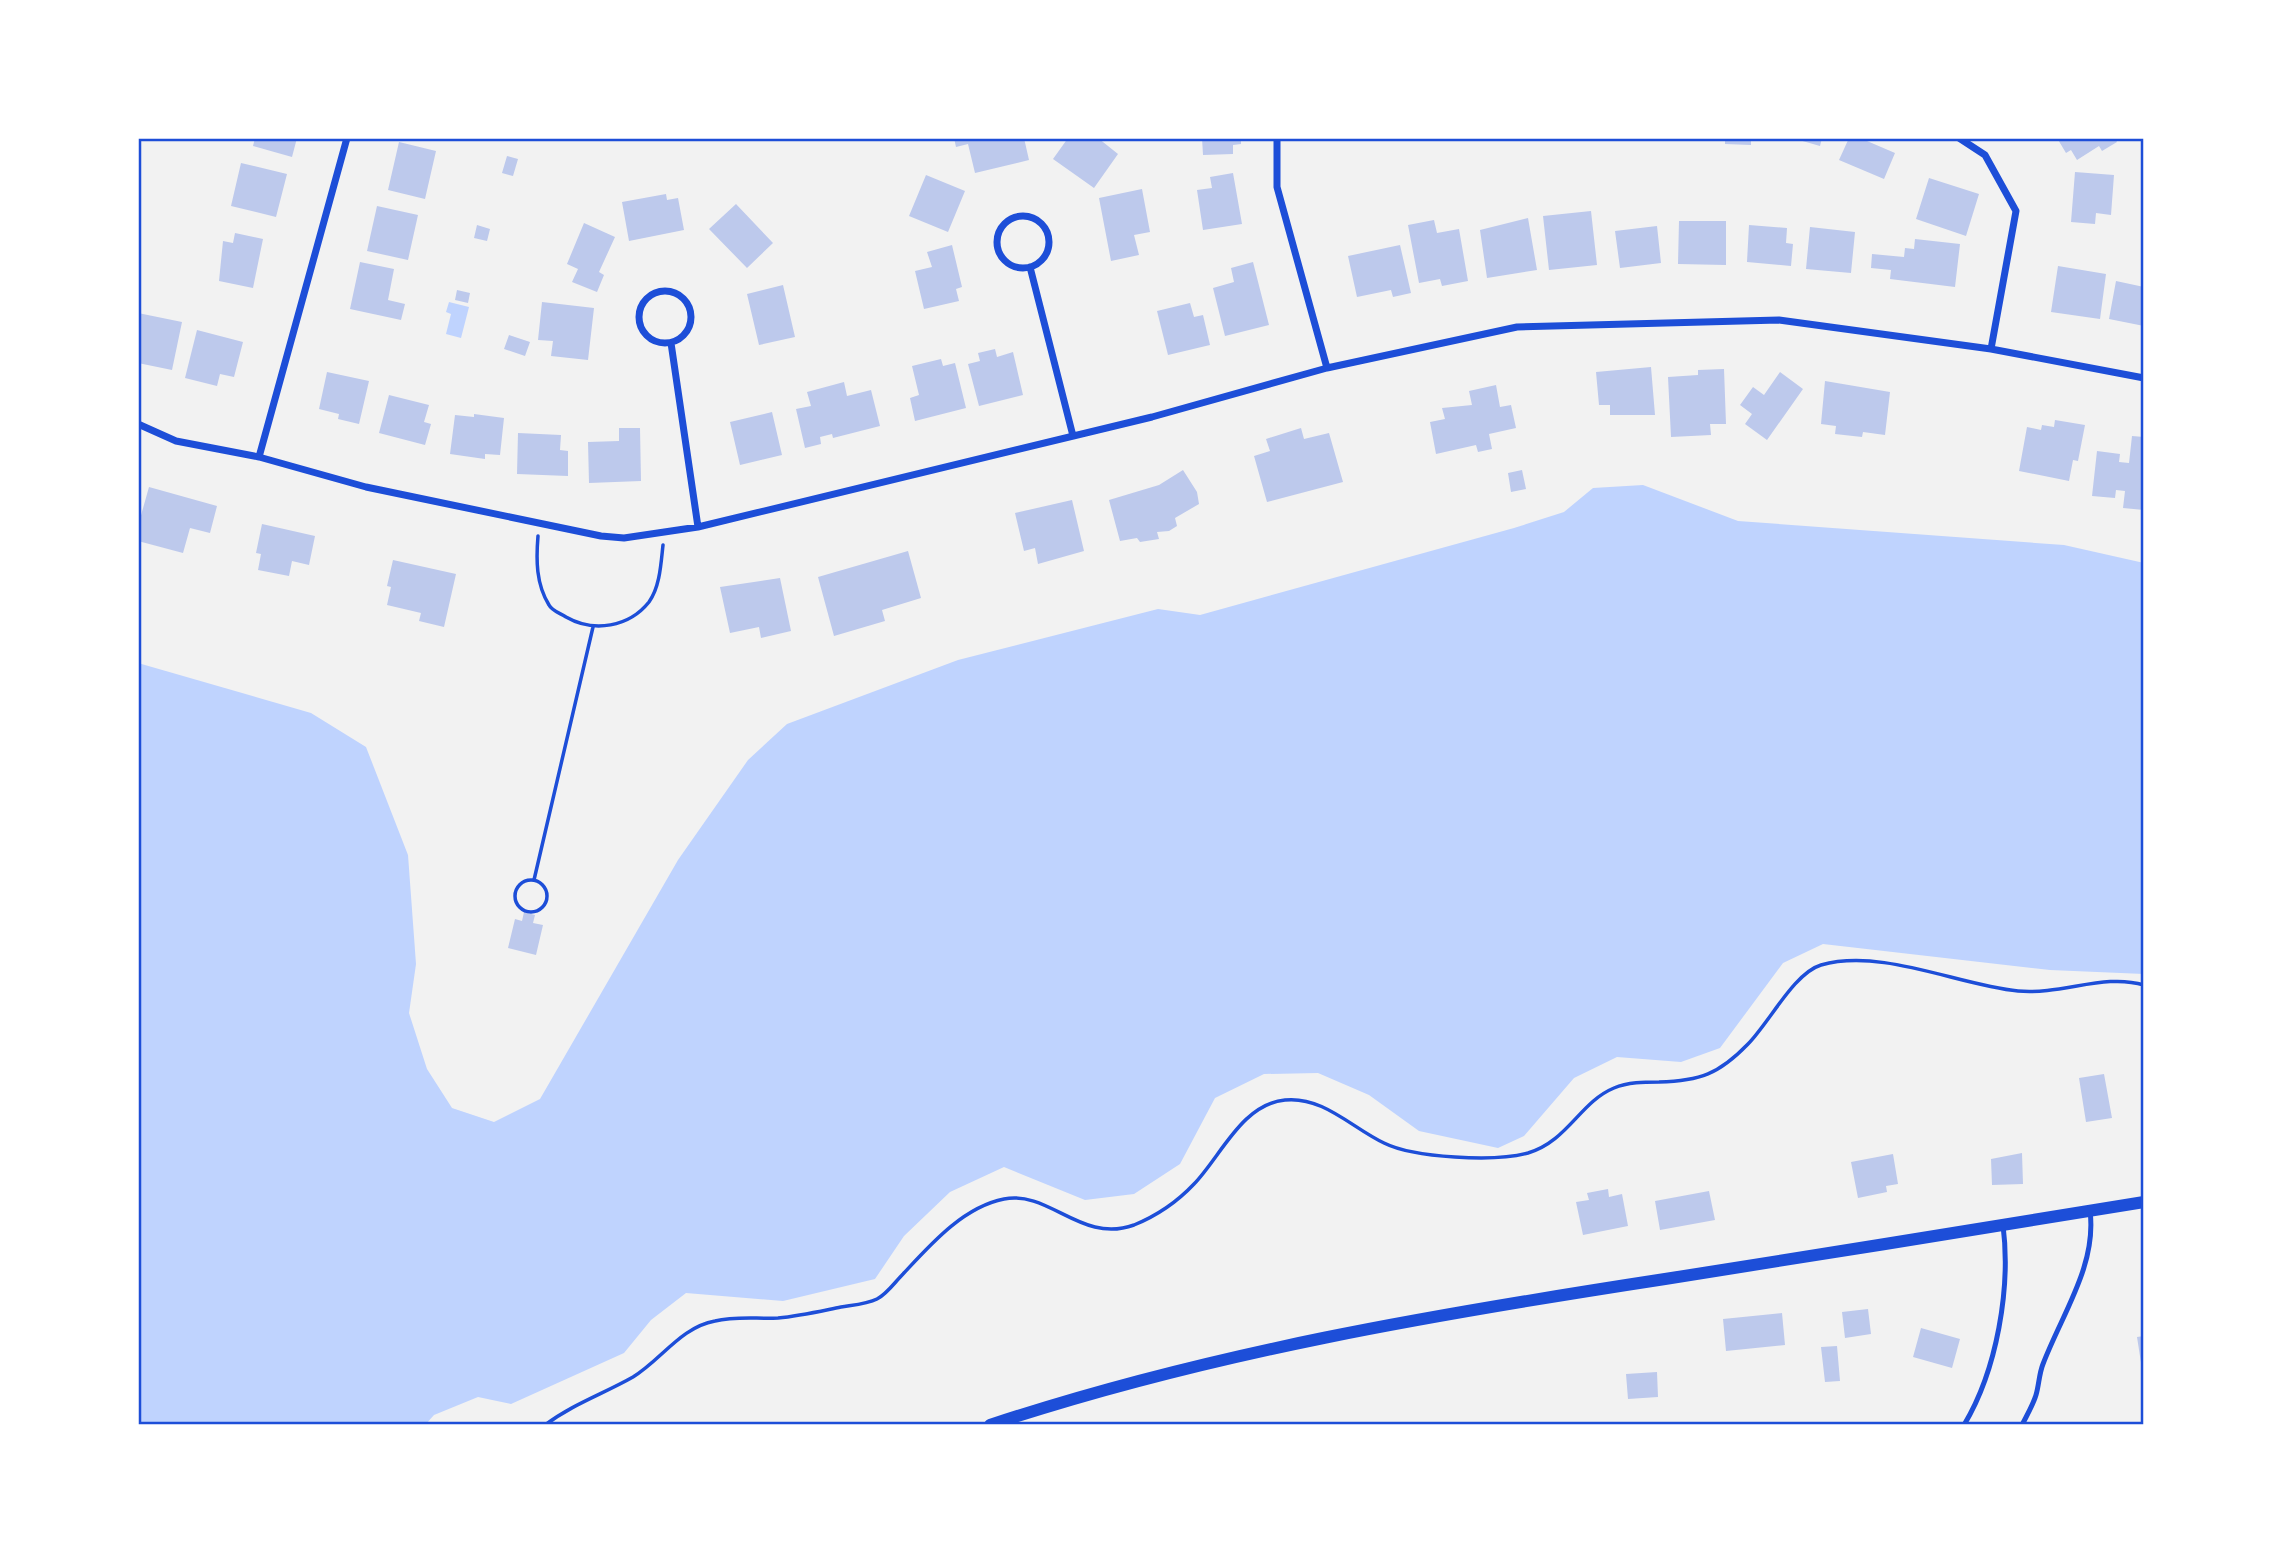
<svg xmlns="http://www.w3.org/2000/svg" width="2282" height="1563" viewBox="0 0 2282 1563" font-family="'Times New Roman',serif">
  <style>
    .water { fill: #bfd3fe }
    .building { fill: #bdc9ec }
    .lines { fill: none; stroke-linecap: round; stroke-linejoin: round }
    .path { stroke: #1d4ed8; stroke-width: 3.5 }
    .service { stroke: #1d4ed8; stroke-width: 5 }
    .minor { stroke: #1d4ed8; stroke-width: 7 }
    .tertiary { stroke: #1d4ed8; stroke-width: 12 }
    .neatline { fill: none; stroke: #1d4ed8; stroke-width: 2.5 }
  </style>
  <rect width="100%" height="100%" fill="#f2f2f2"/>
  <path class="water" d="M 449,302 L 469,307 L 461,338 L 446,334 L 451,314 L 446,312 Z
    M 1643,485 L 1738,521 L 2064,545 L 2144,563 L 2144,974 L 2050,970 L 1823,944 L 1783,963 L 1720,1048 L 1681,1062 L 1617,1057 L 1574,1078 L 1524,1136 L 1498,1148 L 1419,1131 L 1369,1095 L 1318,1073 L 1264,1074 L 1215,1098 L 1180,1164 L 1134,1194 L 1085,1200 L 1004,1167 L 950,1192 L 904,1236 L 875,1279 L 783,1301 L 686,1293 L 651,1320 L 624,1353 L 511,1404 L 478,1397 L 434,1415 L 425,1425 L 138,1425 L 138,663 L 311,713 L 366,747 L 408,855 L 416,964 L 409,1013 L 427,1069 L 452,1108 L 494,1122 L 540,1099 L 678,860 L 748,760 L 787,724 L 958,660 L 1158,609 L 1200,615 L 1514,528 L 1564,512 L 1593,488 Z"/>
  <path class="building" d="M 255,138 L 297,138 L 292,157 L 253,146 Z
    M 954,138 L 1024,138 L 1029,160 L 975,173 L 968,144 L 956,147 Z
    M 1068,138 L 1098,138 L 1118,154 L 1094,188 L 1053,159 Z
    M 1202,138 L 1241,138 L 1241,144 L 1233,145 L 1233,154 L 1203,155 Z
    M 1725,138 L 1751,138 L 1751,145 L 1725,144 Z
    M 1792,138 L 1822,138 L 1820,146 Z
    M 1849,138 L 1868,138 L 1867,141 L 1895,153 L 1884,179 L 1839,160 Z
    M 2057,138 L 2115,138 L 2117,142 L 2102,151 L 2099,146 L 2077,160 L 2071,150 L 2066,153 Z
    M 399,142 L 436,151 L 425,199 L 388,190 Z
    M 507,156 L 518,159 L 513,176 L 502,173 Z
    M 241,163 L 287,174 L 276,217 L 231,206 Z
    M 2075,172 L 2114,175 L 2111,215 L 2096,213 L 2095,224 L 2071,222 Z
    M 1233,173 L 1242,224 L 1203,230 L 1197,190 L 1212,188 L 1210,177 Z
    M 926,175 L 965,191 L 948,232 L 909,216 Z
    M 1929,178 L 1979,194 L 1966,236 L 1916,219 Z
    M 1142,189 L 1150,232 L 1134,235 L 1139,255 L 1111,261 L 1099,198 Z
    M 666,194 L 667,200 L 678,198 L 684,230 L 629,241 L 622,202 Z
    M 736,204 L 773,243 L 747,268 L 709,229 Z
    M 377,206 L 418,215 L 408,260 L 367,251 Z
    M 1591,211 L 1597,265 L 1549,270 L 1543,216 Z
    M 1528,218 L 1537,270 L 1487,278 L 1480,230 Z
    M 1434,220 L 1437,233 L 1459,229 L 1468,281 L 1442,286 L 1440,279 L 1419,283 L 1408,225 Z
    M 1679,221 L 1726,221 L 1726,265 L 1678,264 Z
    M 584,223 L 615,237 L 599,272 L 604,275 L 597,292 L 572,282 L 578,269 L 567,264 Z
    M 477,225 L 490,229 L 487,241 L 474,238 Z
    M 1749,225 L 1787,228 L 1786,243 L 1793,244 L 1791,266 L 1747,262 Z
    M 1657,226 L 1661,263 L 1620,268 L 1615,231 Z
    M 1810,227 L 1855,232 L 1851,273 L 1806,269 Z
    M 235,233 L 263,239 L 253,288 L 219,281 L 223,241 L 233,243 Z
    M 1915,239 L 1960,244 L 1955,287 L 1890,279 L 1891,270 L 1871,268 L 1872,254 L 1904,257 L 1905,248 L 1914,249 Z
    M 952,245 L 962,287 L 956,289 L 959,301 L 924,309 L 915,271 L 932,267 L 927,252 Z
    M 1400,245 L 1411,293 L 1393,297 L 1391,290 L 1357,297 L 1348,256 Z
    M 360,262 L 394,269 L 388,300 L 405,304 L 401,320 L 350,309 Z
    M 1253,262 L 1269,325 L 1225,336 L 1213,288 L 1234,282 L 1231,268 Z
    M 2058,266 L 2106,274 L 2100,319 L 2051,312 Z
    M 2116,281 L 2144,287 L 2144,326 L 2109,319 Z
    M 783,285 L 795,337 L 759,345 L 747,294 Z
    M 457,290 L 470,293 L 468,303 L 455,300 Z
    M 542,302 L 594,308 L 588,360 L 551,356 L 553,341 L 538,340 Z
    M 1190,303 L 1194,317 L 1203,315 L 1210,345 L 1168,355 L 1157,311 Z
    M 138,313 L 182,322 L 172,370 L 138,363 Z
    M 197,330 L 243,342 L 234,377 L 220,374 L 217,386 L 185,378 Z
    M 509,335 L 530,342 L 525,356 L 504,349 Z
    M 995,349 L 997,357 L 1013,352 L 1023,395 L 979,406 L 968,364 L 980,361 L 978,353 Z
    M 941,359 L 943,366 L 955,363 L 966,408 L 915,421 L 910,398 L 919,395 L 912,366 Z
    M 1651,367 L 1655,415 L 1610,415 L 1610,405 L 1599,405 L 1596,372 Z
    M 1724,369 L 1726,424 L 1710,424 L 1711,435 L 1671,437 L 1668,377 L 1698,375 L 1698,370 Z
    M 327,372 L 369,381 L 359,424 L 338,419 L 339,414 L 319,409 Z
    M 1780,372 L 1803,389 L 1767,440 L 1745,424 L 1752,414 L 1740,405 L 1753,387 L 1764,395 Z
    M 1825,381 L 1890,392 L 1885,435 L 1863,432 L 1862,437 L 1835,434 L 1836,426 L 1821,424 Z
    M 844,382 L 847,396 L 871,390 L 880,426 L 833,438 L 832,434 L 820,437 L 821,444 L 805,448 L 796,409 L 811,406 L 807,392 Z
    M 1496,385 L 1500,407 L 1511,405 L 1516,428 L 1489,434 L 1492,449 L 1478,452 L 1476,445 L 1436,454 L 1430,422 L 1445,419 L 1442,408 L 1472,405 L 1469,391 Z
    M 389,395 L 429,405 L 424,422 L 431,424 L 425,445 L 379,433 Z
    M 772,412 L 782,455 L 740,465 L 730,422 Z
    M 474,414 L 504,418 L 500,455 L 485,454 L 485,459 L 450,454 L 455,415 L 474,417 Z
    M 2055,420 L 2085,425 L 2078,461 L 2073,460 L 2069,481 L 2019,471 L 2027,427 L 2041,430 L 2042,425 L 2054,427 Z
    M 619,428 L 640,428 L 641,481 L 589,483 L 588,442 L 619,441 Z
    M 1301,428 L 1304,439 L 1329,433 L 1343,482 L 1267,502 L 1254,456 L 1270,451 L 1266,439 Z
    M 518,433 L 561,435 L 560,450 L 568,451 L 568,476 L 517,474 Z
    M 2132,436 L 2144,437 L 2144,510 L 2123,508 L 2125,491 L 2116,490 L 2115,498 L 2092,496 L 2097,451 L 2120,454 L 2119,462 L 2129,463 Z
    M 1183,470 L 1197,492 L 1199,504 L 1175,518 L 1177,526 L 1169,531 L 1157,532 L 1159,539 L 1140,542 L 1137,538 L 1120,541 L 1109,500 L 1159,485 Z
    M 1522,470 L 1526,489 L 1511,492 L 1508,473 Z
    M 149,487 L 217,506 L 210,533 L 190,528 L 183,553 L 138,541 L 138,526 Z
    M 1072,500 L 1084,551 L 1038,564 L 1035,548 L 1024,551 L 1015,513 Z
    M 262,524 L 315,536 L 309,565 L 292,561 L 289,576 L 258,570 L 261,554 L 256,553 Z
    M 908,551 L 921,598 L 882,610 L 885,621 L 834,636 L 818,577 Z
    M 393,560 L 456,574 L 444,627 L 419,621 L 421,613 L 387,605 L 391,587 L 387,586 Z
    M 780,578 L 791,631 L 761,638 L 759,627 L 730,633 L 720,587 Z
    M 524,912 L 535,915 L 533,923 L 543,925 L 536,955 L 508,948 L 515,919 L 522,921 Z
    M 2104,1074 L 2112,1118 L 2086,1122 L 2079,1078 Z
    M 2022,1153 L 2023,1184 L 1992,1185 L 1991,1159 Z
    M 1893,1154 L 1898,1184 L 1886,1186 L 1887,1192 L 1858,1198 L 1851,1162 Z
    M 1608,1189 L 1609,1197 L 1622,1194 L 1628,1226 L 1583,1235 L 1576,1202 L 1589,1200 L 1587,1193 Z
    M 1709,1191 L 1715,1220 L 1660,1230 L 1655,1201 Z
    M 1868,1309 L 1871,1334 L 1845,1338 L 1842,1312 Z
    M 1782,1313 L 1785,1345 L 1726,1351 L 1723,1319 Z
    M 1921,1328 L 1960,1339 L 1952,1368 L 1913,1357 Z
    M 2144,1336 L 2144,1369 L 2142,1369 L 2137,1337 Z
    M 1837,1346 L 1840,1381 L 1825,1382 L 1821,1347 Z
    M 1657,1372 L 1658,1397 L 1628,1399 L 1626,1374 Z"/>
  <g class="lines">
    <path class="path" d="M 538,536 C 536,560 536,584 549,605 C 552,611 560,613 566,617 C 594,633 629,627 649,602 C 660,587 661,563 663,545
      M 534,880 L 593,627
      M515 896a16 16 0 1 1 32 0a16 16 0 1 1-32 0Z
      M 545,1425 C 573,1404 603,1394 633,1377 C 661,1360 681,1327 715,1321 C 735,1316 757,1319 778,1318 C 800,1316 821,1311 841,1307 C 853,1305 867,1304 877,1299 C 887,1294 895,1282 903,1274 C 930,1245 963,1207 1004,1199 C 1050,1190 1081,1244 1134,1225 C 1156,1216 1178,1201 1194,1184 C 1221,1156 1242,1104 1285,1100 C 1323,1096 1352,1128 1384,1143 C 1414,1158 1495,1162 1528,1153 C 1568,1141 1580,1102 1614,1088 C 1628,1082 1644,1082 1659,1082 C 1700,1081 1719,1074 1748,1044 C 1769,1023 1794,973 1821,965 C 1882,948 1958,985 2018,991 C 2063,995 2104,973 2144,985"/>
    <path class="service" d="M 1964,1425 C 1997,1370 2011,1288 2003,1225
      M 2022,1425 C 2027,1415 2033,1405 2036,1395 C 2039,1385 2039,1374 2043,1364 C 2062,1314 2097,1265 2090,1211"/>
    <path class="minor" d="M 1277,138 L 1277,187 L 1327,368
      M 1959,138 L 1985,155 L 2016,211 L 1991,349
      M997 242a26 26 0 1 1 52 0a26 26 0 1 1-52 0Z
      M 1030,267 L 1073,436
      M639 317a26 26 0 1 1 52 0a26 26 0 1 1-52 0Z
      M 671,343 L 698,527
      M 138,424 L 176,441 L 259,457 L 366,487 L 601,536 L 624,538 L 698,527 L 1152,417 L 1327,368 L 1517,327 L 1779,320 L 1991,349 L 2144,378
      M 259,457 L 347,138"/>
    <path class="tertiary" d="M 990,1425 C 1210,1352 1437,1314 1665,1279 C 1825,1254 1984,1228 2144,1202"/>
  </g>
  <rect width="2282" height="1563" fill="none" stroke="#ffffff" stroke-width="280"/>
  <rect x="140" y="140" width="2002" height="1283" class="neatline"/>
</svg>
